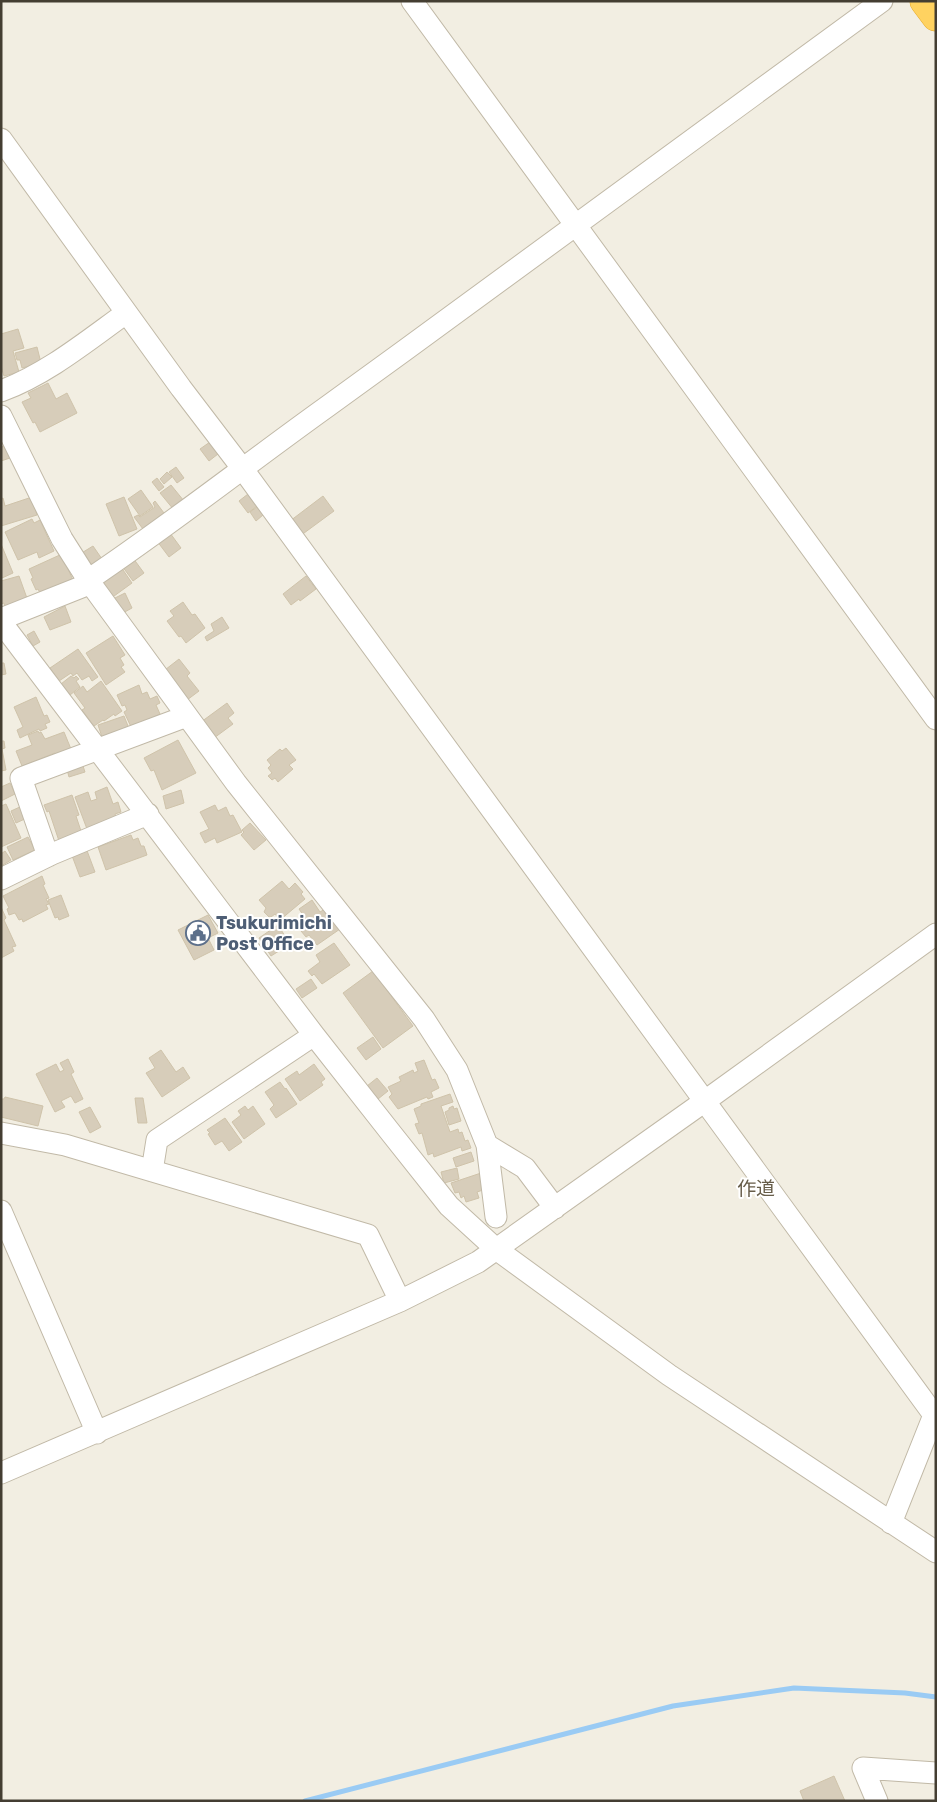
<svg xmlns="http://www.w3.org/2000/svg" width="937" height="1802" viewBox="0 0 937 1802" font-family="Rubik,'Noto Sans JP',sans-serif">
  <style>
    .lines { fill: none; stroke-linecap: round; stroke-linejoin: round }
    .stream { stroke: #9acbf4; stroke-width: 5 }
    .building { fill: #d7cdba; stroke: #cfc3aa }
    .minor-casing { stroke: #c1b9a7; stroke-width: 23 }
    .highway-casing { stroke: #e5a929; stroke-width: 29 }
    .minor { stroke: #fff; stroke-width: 21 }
    .highway { stroke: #ffd260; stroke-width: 28 }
    .labels { text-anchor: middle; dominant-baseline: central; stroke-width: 4; stroke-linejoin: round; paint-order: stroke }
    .service-label { font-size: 18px; font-weight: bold; fill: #4e5e75; stroke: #fff; text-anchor: start }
    .neighbourhood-label { font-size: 19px; fill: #675d49; stroke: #fff }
  </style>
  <rect width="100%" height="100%" fill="#f2eee2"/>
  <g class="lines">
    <path class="stream" d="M 305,1801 L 673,1706 L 794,1688 L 905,1693 L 936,1697"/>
  </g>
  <path class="building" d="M 18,329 L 24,348 L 13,351 L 19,372 L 4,376 L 1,366 L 1,334 Z
    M 37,347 L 41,363 L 22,368 L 20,360 L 17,360 L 15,353 Z
    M 48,383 L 56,399 L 67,393 L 77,413 L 40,432 L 35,422 L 33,423 L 22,402 L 31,398 L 28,393 Z
    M 210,442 L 218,454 L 209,461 L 200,449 Z
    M 6,446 L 10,458 L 1,461 L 1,447 Z
    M 176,467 L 184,478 L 177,483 L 169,472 Z
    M 167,472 L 172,477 L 164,484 L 160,479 Z
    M 157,478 L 164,487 L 159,491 L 152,482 Z
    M 171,485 L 184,501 L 174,510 L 160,493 Z
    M 141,490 L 153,507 L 140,516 L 128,499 Z
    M 248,494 L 257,506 L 248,513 L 239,501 Z
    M 323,496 L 334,511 L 300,536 L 290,521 Z
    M 32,497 L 37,515 L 1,526 L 1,499 L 3,498 L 5,506 Z
    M 124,497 L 137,529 L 119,536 L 106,504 Z
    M 155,501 L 164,513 L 143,529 L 134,517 L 138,515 L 140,517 L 155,507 L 153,503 Z
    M 257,507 L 263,515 L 256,521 L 250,512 Z
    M 32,519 L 34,523 L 40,520 L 54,551 L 39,558 L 37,552 L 18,560 L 5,532 Z
    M 170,533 L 181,548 L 169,557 L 157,541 Z
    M 1,544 L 13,573 L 2,578 L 1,576 Z
    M 93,546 L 102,559 L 89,567 L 80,554 Z
    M 62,554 L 74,583 L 42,597 L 38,589 L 36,590 L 31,579 L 33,578 L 29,569 Z
    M 133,558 L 144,573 L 133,581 L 122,566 Z
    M 121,567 L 132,583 L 110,599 L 99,583 Z
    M 19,576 L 28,601 L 5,608 L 4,603 L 1,604 L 1,581 Z
    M 306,576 L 316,589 L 300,601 L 299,599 L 291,605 L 283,594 Z
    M 125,593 L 132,608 L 121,614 L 113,599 Z
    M 183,602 L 192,615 L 195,614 L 205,628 L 186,643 L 181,636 L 179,637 L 167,621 L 174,616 L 170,611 Z
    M 65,606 L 71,622 L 50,630 L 44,617 Z
    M 222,617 L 229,628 L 207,641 L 205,637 L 214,631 L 211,624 Z
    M 34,631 L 40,642 L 33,646 L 27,635 Z
    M 113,636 L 125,655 L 120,658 L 124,665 L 121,667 L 125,672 L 106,685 L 86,653 Z
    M 78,649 L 98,677 L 92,681 L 89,676 L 82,680 L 77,673 L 73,676 L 71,673 L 59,681 L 50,668 Z
    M 179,659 L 190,673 L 187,676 L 199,691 L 183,703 L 161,673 Z
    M 1,663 L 4,663 L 6,674 L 1,675 Z
    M 71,676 L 74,678 L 76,676 L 79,679 L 76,681 L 80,687 L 70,695 L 61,684 Z
    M 101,681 L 122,711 L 115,716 L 114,714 L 104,721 L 103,720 L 94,726 L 82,710 L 85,708 L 74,693 L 83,686 L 87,692 Z
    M 139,685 L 142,694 L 147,692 L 150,699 L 157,696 L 160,703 L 156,705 L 160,714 L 138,725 L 133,731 L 124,712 L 127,710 L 125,705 L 122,706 L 117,695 Z
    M 36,697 L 44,716 L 47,715 L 50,722 L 45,724 L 47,728 L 40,731 L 39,729 L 20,738 L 17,730 L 23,727 L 14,707 Z
    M 227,703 L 234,713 L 228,718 L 233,724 L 214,738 L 201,722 Z
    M 124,716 L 130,731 L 103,740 L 98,725 Z
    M 38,731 L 39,733 L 41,732 L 45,739 L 64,732 L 71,749 L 55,755 L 55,753 L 22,766 L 16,751 L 32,745 L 28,735 Z
    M 178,740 L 196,773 L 162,790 L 154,770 L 151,771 L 144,758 Z
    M 1,741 L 4,741 L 5,748 L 2,749 L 6,770 L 1,771 Z
    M 286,748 L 296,760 L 289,765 L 293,769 L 278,782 L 275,778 L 272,780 L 268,776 L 272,773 L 268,768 L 271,765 L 267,760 L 280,749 L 282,751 Z
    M 81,760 L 85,772 L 69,777 L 66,766 Z
    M 10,783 L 15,794 L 1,801 L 1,787 Z
    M 107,787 L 113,804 L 118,802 L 121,812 L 115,814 L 116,818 L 87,829 L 75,797 L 88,792 L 91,801 L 97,799 L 95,792 Z
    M 181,790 L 184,803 L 166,809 L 163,796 Z
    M 72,795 L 79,815 L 76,816 L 82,834 L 59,841 L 49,811 L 47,812 L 44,805 Z
    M 6,804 L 21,838 L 1,847 L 1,806 Z
    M 215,805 L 218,811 L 226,807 L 230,816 L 233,815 L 242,832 L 217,843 L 215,838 L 205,843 L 200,833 L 209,829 L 200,812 Z
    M 22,806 L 27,818 L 16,823 L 11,811 Z
    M 250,823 L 266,840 L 254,850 L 241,835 L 244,832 L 242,830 Z
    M 131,835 L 133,840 L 138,838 L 141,846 L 144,846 L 147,855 L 106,870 L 98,847 Z
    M 28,837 L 35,850 L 13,860 L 7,847 Z
    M 86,848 L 95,872 L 80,877 L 71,853 Z
    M 5,851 L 11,860 L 1,866 L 1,854 Z
    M 42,876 L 45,884 L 43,885 L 49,898 L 46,899 L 49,904 L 46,905 L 48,909 L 23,922 L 22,919 L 19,920 L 15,913 L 9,915 L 7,909 L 9,908 L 3,896 Z
    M 282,881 L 289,889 L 295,883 L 303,892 L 301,894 L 305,899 L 280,920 L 275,914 L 271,917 L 269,917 L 264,912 L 266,908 L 259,900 Z
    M 61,895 L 69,916 L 59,920 L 58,917 L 55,918 L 48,900 Z
    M 312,900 L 320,912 L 325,909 L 340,929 L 317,945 L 309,935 L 306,937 L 301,931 L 310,925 L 299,909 Z
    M 1,907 L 6,918 L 4,920 L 16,946 L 12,947 L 14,951 L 1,958 Z
    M 208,915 L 218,933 L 208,938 L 214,950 L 194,960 L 178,930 Z
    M 278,925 L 290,944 L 271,956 L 259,938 Z
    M 334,943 L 350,965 L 322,984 L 314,974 L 312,976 L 308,971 L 320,962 L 316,955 Z
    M 373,971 L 413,1026 L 383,1048 L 343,993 Z
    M 311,979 L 317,988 L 302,998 L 296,989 Z
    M 373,1037 L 381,1049 L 366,1060 L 357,1048 Z
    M 161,1050 L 176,1072 L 183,1067 L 190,1078 L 162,1097 L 146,1073 L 155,1068 L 149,1058 Z
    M 68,1059 L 74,1072 L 71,1074 L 83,1099 L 75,1103 L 71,1096 L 61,1101 L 65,1107 L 55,1112 L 36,1074 L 56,1064 L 60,1072 L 64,1070 L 60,1063 Z
    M 424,1060 L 432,1080 L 435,1079 L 439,1088 L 431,1092 L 433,1097 L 428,1099 L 427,1097 L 398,1109 L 389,1097 L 392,1094 L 388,1087 L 401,1081 L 399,1077 L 413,1070 L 414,1073 L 418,1071 L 415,1063 Z
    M 314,1064 L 325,1079 L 321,1082 L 323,1085 L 300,1101 L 285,1079 L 297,1071 L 299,1075 Z
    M 377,1078 L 388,1091 L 378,1099 L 367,1086 Z
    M 280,1082 L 285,1089 L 286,1088 L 297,1104 L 276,1118 L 270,1109 L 274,1105 L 265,1092 Z
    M 450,1094 L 453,1102 L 441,1106 L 450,1132 L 458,1129 L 459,1133 L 462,1132 L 465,1141 L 468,1140 L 471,1148 L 462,1151 L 461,1147 L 434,1157 L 433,1153 L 428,1155 L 422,1133 L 419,1134 L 415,1124 L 419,1123 L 414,1109 L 421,1106 L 421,1104 Z
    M 5,1097 L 43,1106 L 38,1126 L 1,1117 L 1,1099 L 4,1099 Z
    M 135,1098 L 143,1098 L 147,1123 L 138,1123 Z
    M 245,1106 L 248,1110 L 253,1106 L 265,1124 L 244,1139 L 232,1122 L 241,1115 L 238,1111 Z
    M 453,1106 L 454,1109 L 457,1108 L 461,1121 L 449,1125 L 445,1112 L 449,1110 L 449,1108 Z
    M 90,1107 L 101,1127 L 90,1133 L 79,1112 Z
    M 225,1118 L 242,1142 L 229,1151 L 222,1141 L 215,1145 L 208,1134 L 210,1133 L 207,1130 Z
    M 471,1152 L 474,1161 L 456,1167 L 453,1158 Z
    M 457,1168 L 459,1179 L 444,1183 L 441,1172 Z
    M 481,1173 L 486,1189 L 477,1192 L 479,1198 L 466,1202 L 464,1196 L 461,1198 L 459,1192 L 455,1193 L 451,1183 Z
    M 834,1776 L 845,1801 L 804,1801 L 800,1791 Z"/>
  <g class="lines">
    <defs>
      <path id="minor" d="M 412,1 L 936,719
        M 1,139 L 181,388 L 242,468 L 934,1415 L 891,1523
        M 1,391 C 47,374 87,341 126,313
        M 1,416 L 62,539 L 88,580 L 236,783 L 424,1019 L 457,1070 L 487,1145 L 496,1217
        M 1,619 L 84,586 L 88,580 C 170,525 247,464 328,406 C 513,272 697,137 882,1
        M 1,622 L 314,1035 L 391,1133 L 449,1206 L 496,1249 L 669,1375 L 936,1552
        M 48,856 L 21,778 L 187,716
        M 1,879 L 52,854 L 148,814
        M 1,1133 L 65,1145 L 368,1235 L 400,1301
        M 487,1145 L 525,1168 L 555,1208
        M 152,1171 L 157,1140 L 314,1035
        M 1,1211 L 97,1433
        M 1,1473 L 400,1301 L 478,1262 L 705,1101 L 936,934
        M 877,1801 L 863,1768 L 936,1773"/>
      <path id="highway" d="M 924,1 L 936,17"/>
    </defs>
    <use href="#minor" class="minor-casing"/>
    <use href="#highway" class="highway-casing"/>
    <use href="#minor" class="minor"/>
    <use href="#highway" class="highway"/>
  </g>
  <defs>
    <symbol id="civic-ring" viewBox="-11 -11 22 22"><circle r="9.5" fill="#fff" stroke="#5c6f8a" stroke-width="1.5"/><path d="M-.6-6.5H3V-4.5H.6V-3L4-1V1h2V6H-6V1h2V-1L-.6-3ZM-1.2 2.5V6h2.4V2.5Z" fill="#5c6f8a"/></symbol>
  </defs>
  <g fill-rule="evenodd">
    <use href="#civic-ring" x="184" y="919" width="28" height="28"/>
  </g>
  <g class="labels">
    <g class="service-label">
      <text x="216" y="923">Tsukurimichi<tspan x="216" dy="21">Post Office</tspan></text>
    </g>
    <g class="neighbourhood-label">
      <text x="756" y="1188">作道</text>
    </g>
  </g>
  <rect width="937" height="1802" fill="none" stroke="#443e32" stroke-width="5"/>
</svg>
